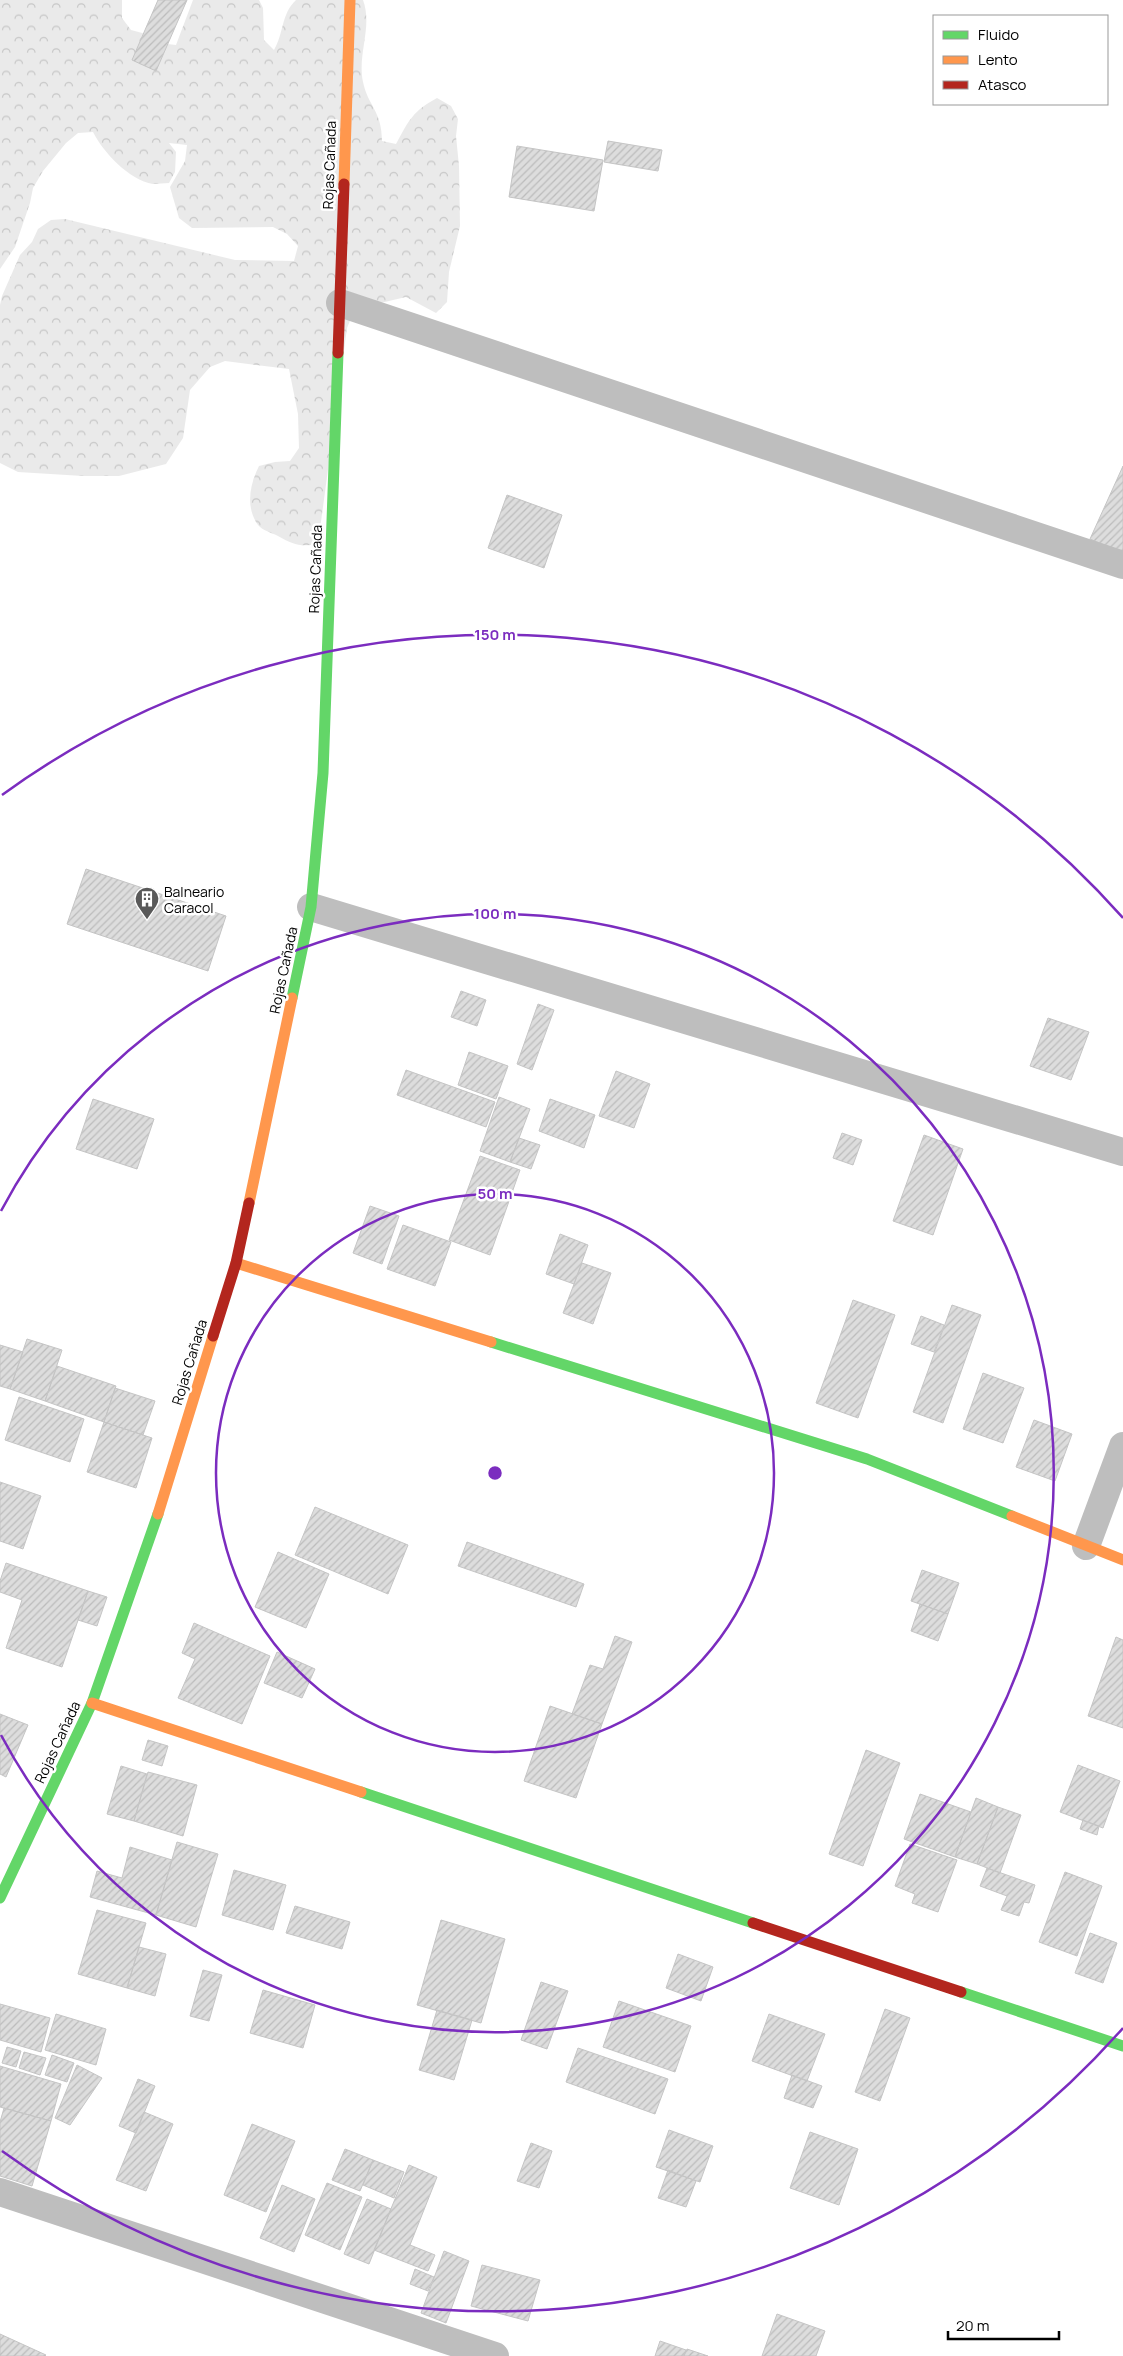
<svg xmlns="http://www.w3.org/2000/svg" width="1123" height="2356" viewBox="0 0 1123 2356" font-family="Manrope,sans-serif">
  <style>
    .forest { fill: url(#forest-crowns) }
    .building { fill: url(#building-hatch); stroke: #c5c5c5 }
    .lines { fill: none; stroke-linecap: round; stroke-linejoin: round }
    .street { stroke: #bebebe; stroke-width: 28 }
    .fast { stroke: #63d668; stroke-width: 11 }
    .slow { stroke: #ff974d; stroke-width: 11 }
    .jam { stroke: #b3261e; stroke-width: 11 }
    .ring { fill: none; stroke: #7b2cbf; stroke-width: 2.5 }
    .labels { text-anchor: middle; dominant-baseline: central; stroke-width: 5; stroke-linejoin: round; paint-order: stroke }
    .street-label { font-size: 14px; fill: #000; stroke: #fff }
    .poi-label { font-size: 14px; fill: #000; stroke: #fff; text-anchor: start }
    .centre { fill: #7b2cbf; stroke: #fff; stroke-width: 2.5 }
    .ring-label { font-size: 15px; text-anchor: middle; font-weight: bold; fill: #7b2cbf; stroke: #fff; stroke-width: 5; stroke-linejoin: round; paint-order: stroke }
  </style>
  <defs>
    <pattern id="forest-crowns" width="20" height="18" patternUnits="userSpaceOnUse" patternTransform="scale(1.25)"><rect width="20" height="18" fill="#eaeaea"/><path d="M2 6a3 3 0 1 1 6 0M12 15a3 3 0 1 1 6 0" fill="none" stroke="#c7c7c7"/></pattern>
    <pattern id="building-hatch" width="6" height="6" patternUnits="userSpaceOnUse" patternTransform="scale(1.25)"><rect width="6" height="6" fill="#ddd"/><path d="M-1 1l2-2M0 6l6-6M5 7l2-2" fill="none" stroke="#bcbcbc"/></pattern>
  </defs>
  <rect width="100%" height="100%" fill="#fff"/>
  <path class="forest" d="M 0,0 L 122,0 L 122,18 L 131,30 L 146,34 L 159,43 L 176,45 L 193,0 L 259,0 L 263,8 L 264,40 L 274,50 C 284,33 281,14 296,0 L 363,0 C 373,27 357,54 363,82 C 368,106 382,111 382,141 L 396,144 C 409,120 413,111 437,98 L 451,106 L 458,119 L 456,136 L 459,166 L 460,226 L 449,272 L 447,302 L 436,313 L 406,297 L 376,304 L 359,299 L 347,328 L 318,544 C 300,547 294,545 278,536 C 272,533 262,530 258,525 C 245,507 250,484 259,466 L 275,462 L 290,461 L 299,448 L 298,414 L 289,369 L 225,361 L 210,367 L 190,390 L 183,438 L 166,464 L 119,476 L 83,476 L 18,472 L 0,463 L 0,305 L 2,296 L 20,255 L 32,242 L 38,229 L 51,220 L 65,219 L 235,260 L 294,261 L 298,246 L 287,234 L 273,227 L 192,228 L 179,218 L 170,187 L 185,161 L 187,145 L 169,143 L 176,152 L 175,172 L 169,183 C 164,183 158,184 153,184 C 129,180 103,152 93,132 L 78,133 L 66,143 L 43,171 L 33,188 L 30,203 L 15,247 L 0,269 Z"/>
  <path class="building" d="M 158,0 L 187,0 L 156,71 L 132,60 Z
    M 608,141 L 662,150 L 658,171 L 604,162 Z
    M 517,146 L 603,160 L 594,211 L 509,197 Z
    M 1123,466 L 1123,553 L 1090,539 Z
    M 507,495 L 562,515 L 544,568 L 488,548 Z
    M 86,869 L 226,916 L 208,971 L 67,924 Z
    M 461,991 L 486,1000 L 477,1026 L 451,1017 Z
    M 538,1004 L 554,1010 L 532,1070 L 517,1064 Z
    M 1048,1018 L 1089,1032 L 1071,1080 L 1030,1066 Z
    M 469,1052 L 508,1066 L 496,1099 L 458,1085 Z
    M 406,1070 L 495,1102 L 486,1127 L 397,1095 Z
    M 616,1071 L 650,1084 L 634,1128 L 599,1116 Z
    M 499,1097 L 530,1109 L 510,1162 L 480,1151 Z
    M 93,1099 L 154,1119 L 137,1169 L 76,1149 Z
    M 550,1099 L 595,1115 L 584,1148 L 539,1131 Z
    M 842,1133 L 862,1140 L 853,1165 L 833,1158 Z
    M 924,1135 L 963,1149 L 933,1235 L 893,1221 Z
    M 519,1138 L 540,1145 L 531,1169 L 510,1162 Z
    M 480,1156 L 520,1170 L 490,1255 L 449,1240 Z
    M 370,1206 L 399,1216 L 382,1264 L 353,1253 Z
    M 403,1225 L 451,1242 L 435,1286 L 387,1269 Z
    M 560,1234 L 588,1245 L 574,1284 L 546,1274 Z
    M 582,1263 L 611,1273 L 593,1324 L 563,1313 Z
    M 853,1300 L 895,1315 L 858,1418 L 816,1403 Z
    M 952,1305 L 981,1315 L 943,1423 L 913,1412 Z
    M 921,1316 L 944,1325 L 934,1352 L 911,1344 Z
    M 27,1339 L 62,1350 L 45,1401 L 10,1389 Z
    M 0,1345 L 23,1352 L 10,1389 L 0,1386 Z
    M 57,1366 L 116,1386 L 104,1422 L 45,1401 Z
    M 983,1373 L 1024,1388 L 1003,1443 L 963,1429 Z
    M 115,1388 L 155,1401 L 143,1435 L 104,1422 Z
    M 19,1397 L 84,1419 L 70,1462 L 5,1440 Z
    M 1034,1420 L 1072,1434 L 1055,1481 L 1016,1467 Z
    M 104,1422 L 152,1438 L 136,1488 L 87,1472 Z
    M 0,1482 L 41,1496 L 23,1549 L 0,1541 Z
    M 315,1507 L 408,1545 L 388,1594 L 295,1555 Z
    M 467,1542 L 584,1584 L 576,1607 L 458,1566 Z
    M 278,1552 L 329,1574 L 306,1628 L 255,1607 Z
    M 6,1563 L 88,1591 L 62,1667 L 6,1648 L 22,1600 L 0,1592 L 0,1581 Z
    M 922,1570 L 959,1583 L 948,1614 L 911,1601 Z
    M 88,1591 L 107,1597 L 97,1626 L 78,1620 Z
    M 920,1604 L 948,1614 L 938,1641 L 911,1631 Z
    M 194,1623 L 270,1656 L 242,1724 L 178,1698 L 195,1659 L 182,1653 Z
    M 615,1636 L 632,1642 L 602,1724 L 572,1714 L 590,1665 L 603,1669 Z
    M 1116,1637 L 1123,1640 L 1123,1728 L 1088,1716 Z
    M 277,1652 L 315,1669 L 302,1698 L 264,1683 Z
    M 550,1706 L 602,1724 L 576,1798 L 524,1781 Z
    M 0,1714 L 28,1725 L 6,1777 L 0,1774 Z
    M 148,1740 L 168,1746 L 162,1766 L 142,1760 Z
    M 866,1750 L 900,1763 L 863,1866 L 829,1854 Z
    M 1078,1765 L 1120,1781 L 1103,1828 L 1060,1812 Z
    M 121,1766 L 147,1774 L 134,1821 L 107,1814 Z
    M 148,1772 L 197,1785 L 183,1836 L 134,1821 Z
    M 920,1794 L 971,1812 L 955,1857 L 904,1839 Z
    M 976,1798 L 998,1807 L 977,1864 L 955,1857 Z
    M 998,1807 L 1021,1815 L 1000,1873 L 977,1864 Z
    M 1083,1820 L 1099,1826 L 1097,1835 L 1080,1829 Z
    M 177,1842 L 218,1854 L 196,1927 L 156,1915 Z
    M 910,1844 L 957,1860 L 938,1912 L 912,1903 L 915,1894 L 895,1886 Z
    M 130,1847 L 172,1860 L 156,1915 L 90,1897 L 97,1871 L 122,1878 Z
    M 987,1868 L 1035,1885 L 1029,1903 L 1024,1902 L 1019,1916 L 1001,1910 L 1007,1896 L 980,1886 Z
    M 234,1870 L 286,1885 L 273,1930 L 222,1915 Z
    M 1065,1872 L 1102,1886 L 1077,1956 L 1039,1942 Z
    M 295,1906 L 350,1922 L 342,1949 L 286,1933 Z
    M 97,1910 L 146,1923 L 127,1988 L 78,1974 Z
    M 441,1920 L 505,1939 L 481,2023 L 417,2005 Z
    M 1090,1933 L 1117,1943 L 1103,1983 L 1075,1973 Z
    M 139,1947 L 166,1954 L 155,1996 L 127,1988 Z
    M 678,1954 L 713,1967 L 701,2001 L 666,1988 Z
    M 203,1970 L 222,1975 L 209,2021 L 190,2016 Z
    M 541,1982 L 568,1991 L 547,2049 L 521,2040 Z
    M 263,1990 L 315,2005 L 303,2048 L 250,2033 Z
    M 619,2001 L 691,2026 L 675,2072 L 603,2047 Z
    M 0,2004 L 50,2018 L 41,2052 L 0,2040 Z
    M 885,2009 L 910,2018 L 880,2101 L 855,2092 Z
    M 437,2010 L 472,2020 L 454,2080 L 419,2070 Z
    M 56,2014 L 106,2029 L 96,2065 L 45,2050 Z
    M 769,2014 L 825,2034 L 807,2081 L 752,2061 Z
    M 7,2047 L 21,2051 L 16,2067 L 2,2063 Z
    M 578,2048 L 668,2079 L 655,2114 L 566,2082 Z
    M 24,2052 L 46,2058 L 40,2075 L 19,2068 Z
    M 52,2055 L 74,2063 L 67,2082 L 45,2075 Z
    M 77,2065 L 102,2078 L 70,2125 L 55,2118 Z
    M 0,2066 L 61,2084 L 51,2121 L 0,2107 Z
    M 792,2075 L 822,2086 L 813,2108 L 784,2098 Z
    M 138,2079 L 155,2086 L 136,2133 L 119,2126 Z
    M 4,2108 L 51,2121 L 32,2186 L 0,2176 L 0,2122 Z
    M 144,2112 L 173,2124 L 146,2191 L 116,2180 Z
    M 252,2124 L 295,2141 L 266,2212 L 224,2195 Z
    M 669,2130 L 713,2146 L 700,2182 L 656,2167 Z
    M 810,2132 L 858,2149 L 839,2205 L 790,2188 Z
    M 531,2143 L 552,2151 L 539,2188 L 517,2181 Z
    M 345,2149 L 373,2160 L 360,2191 L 332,2180 Z
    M 373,2160 L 404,2172 L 394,2198 L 363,2185 Z
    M 409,2165 L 437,2177 L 410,2245 L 435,2255 L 428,2271 L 374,2250 Z
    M 668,2170 L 696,2181 L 686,2207 L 658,2198 Z
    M 327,2183 L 362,2197 L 340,2250 L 305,2235 Z
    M 282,2185 L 315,2199 L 294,2252 L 260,2238 Z
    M 367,2199 L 391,2209 L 369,2264 L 344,2254 Z
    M 444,2251 L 469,2261 L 446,2323 L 421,2313 Z
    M 482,2265 L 540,2280 L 528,2321 L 471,2306 Z
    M 415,2269 L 434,2277 L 428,2291 L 410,2284 Z
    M 777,2314 L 825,2331 L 816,2356 L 762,2356 Z
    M 0,2334 L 46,2355 L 45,2356 L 0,2356 Z
    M 660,2341 L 686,2350 L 684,2356 L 655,2356 Z
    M 687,2349 L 708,2356 L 684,2356 Z"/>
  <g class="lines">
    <path class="street" d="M 340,303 L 1123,565
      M 311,907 L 1123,1152
      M 1086,1546 L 1123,1446
      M 0,2192 L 495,2356"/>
    <path class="fast" d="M 292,998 L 311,907 L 323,773 L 338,353
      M 491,1342 L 867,1459 L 1012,1516
      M 361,1792 L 753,1923
      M 0,1898 L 92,1703 L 158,1514
      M 961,1992 L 1123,2046"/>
    <path class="slow" d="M 344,184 L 350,0
      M 249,1203 L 292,998
      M 236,1263 L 491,1342
      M 158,1514 L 213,1336
      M 1012,1516 L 1123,1560
      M 92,1703 L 361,1792"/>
    <path class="jam" d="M 338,353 L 344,184
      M 213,1336 L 236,1263 L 249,1203
      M 753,1923 L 961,1992"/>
  </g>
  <g class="ring">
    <circle cx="495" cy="1473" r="279"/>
    <path d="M1 1211A559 559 0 1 1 1 1735"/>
    <path d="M1123 2028A838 838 0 0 1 2 2151M2 795A838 838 0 0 1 1123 918"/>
  </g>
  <defs>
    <symbol id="building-pin" viewBox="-11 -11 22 30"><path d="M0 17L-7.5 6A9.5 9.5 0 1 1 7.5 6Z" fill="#595959" stroke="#fff"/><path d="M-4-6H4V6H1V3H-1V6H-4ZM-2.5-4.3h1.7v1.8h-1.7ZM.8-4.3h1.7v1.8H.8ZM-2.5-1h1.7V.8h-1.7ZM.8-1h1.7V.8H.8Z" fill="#fff"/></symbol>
  </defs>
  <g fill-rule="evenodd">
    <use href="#building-pin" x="133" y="885" width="28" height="38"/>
  </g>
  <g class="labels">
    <g class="street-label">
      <text transform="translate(329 165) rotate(-88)">Rojas Cañada</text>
      <text transform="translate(315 569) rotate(-88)">Rojas Cañada</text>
      <text transform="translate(283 970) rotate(-78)">Rojas Cañada</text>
      <text transform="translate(189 1362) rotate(-73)">Rojas Cañada</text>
      <text transform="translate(57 1742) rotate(-65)">Rojas Cañada</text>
    </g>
    <g class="poi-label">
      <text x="164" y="891">Balneario<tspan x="164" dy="16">Caracol</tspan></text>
    </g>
  </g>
  <circle cx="495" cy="1473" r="8" class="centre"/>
  <g class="ring-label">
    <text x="495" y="640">150 m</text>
    <text x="495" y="919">100 m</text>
    <text x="495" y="1199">50 m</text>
  </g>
  <rect x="933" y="15" width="175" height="90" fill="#ffffff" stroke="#999999"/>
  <rect x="943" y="31" width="25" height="8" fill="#63d668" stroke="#999999"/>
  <text x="978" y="40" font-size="15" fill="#000000">Fluido</text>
  <rect x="943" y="56" width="25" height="8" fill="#ff974d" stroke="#999999"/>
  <text x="978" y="65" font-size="15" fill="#000000">Lento</text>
  <rect x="943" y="81" width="25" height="8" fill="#b3261e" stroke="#999999"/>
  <text x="978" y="90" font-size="15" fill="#000000">Atasco</text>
  <path d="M948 2331v8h111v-8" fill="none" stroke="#000000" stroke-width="2.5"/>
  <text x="956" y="2331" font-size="15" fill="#000000" stroke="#ffffff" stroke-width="4" paint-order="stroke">20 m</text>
</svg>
